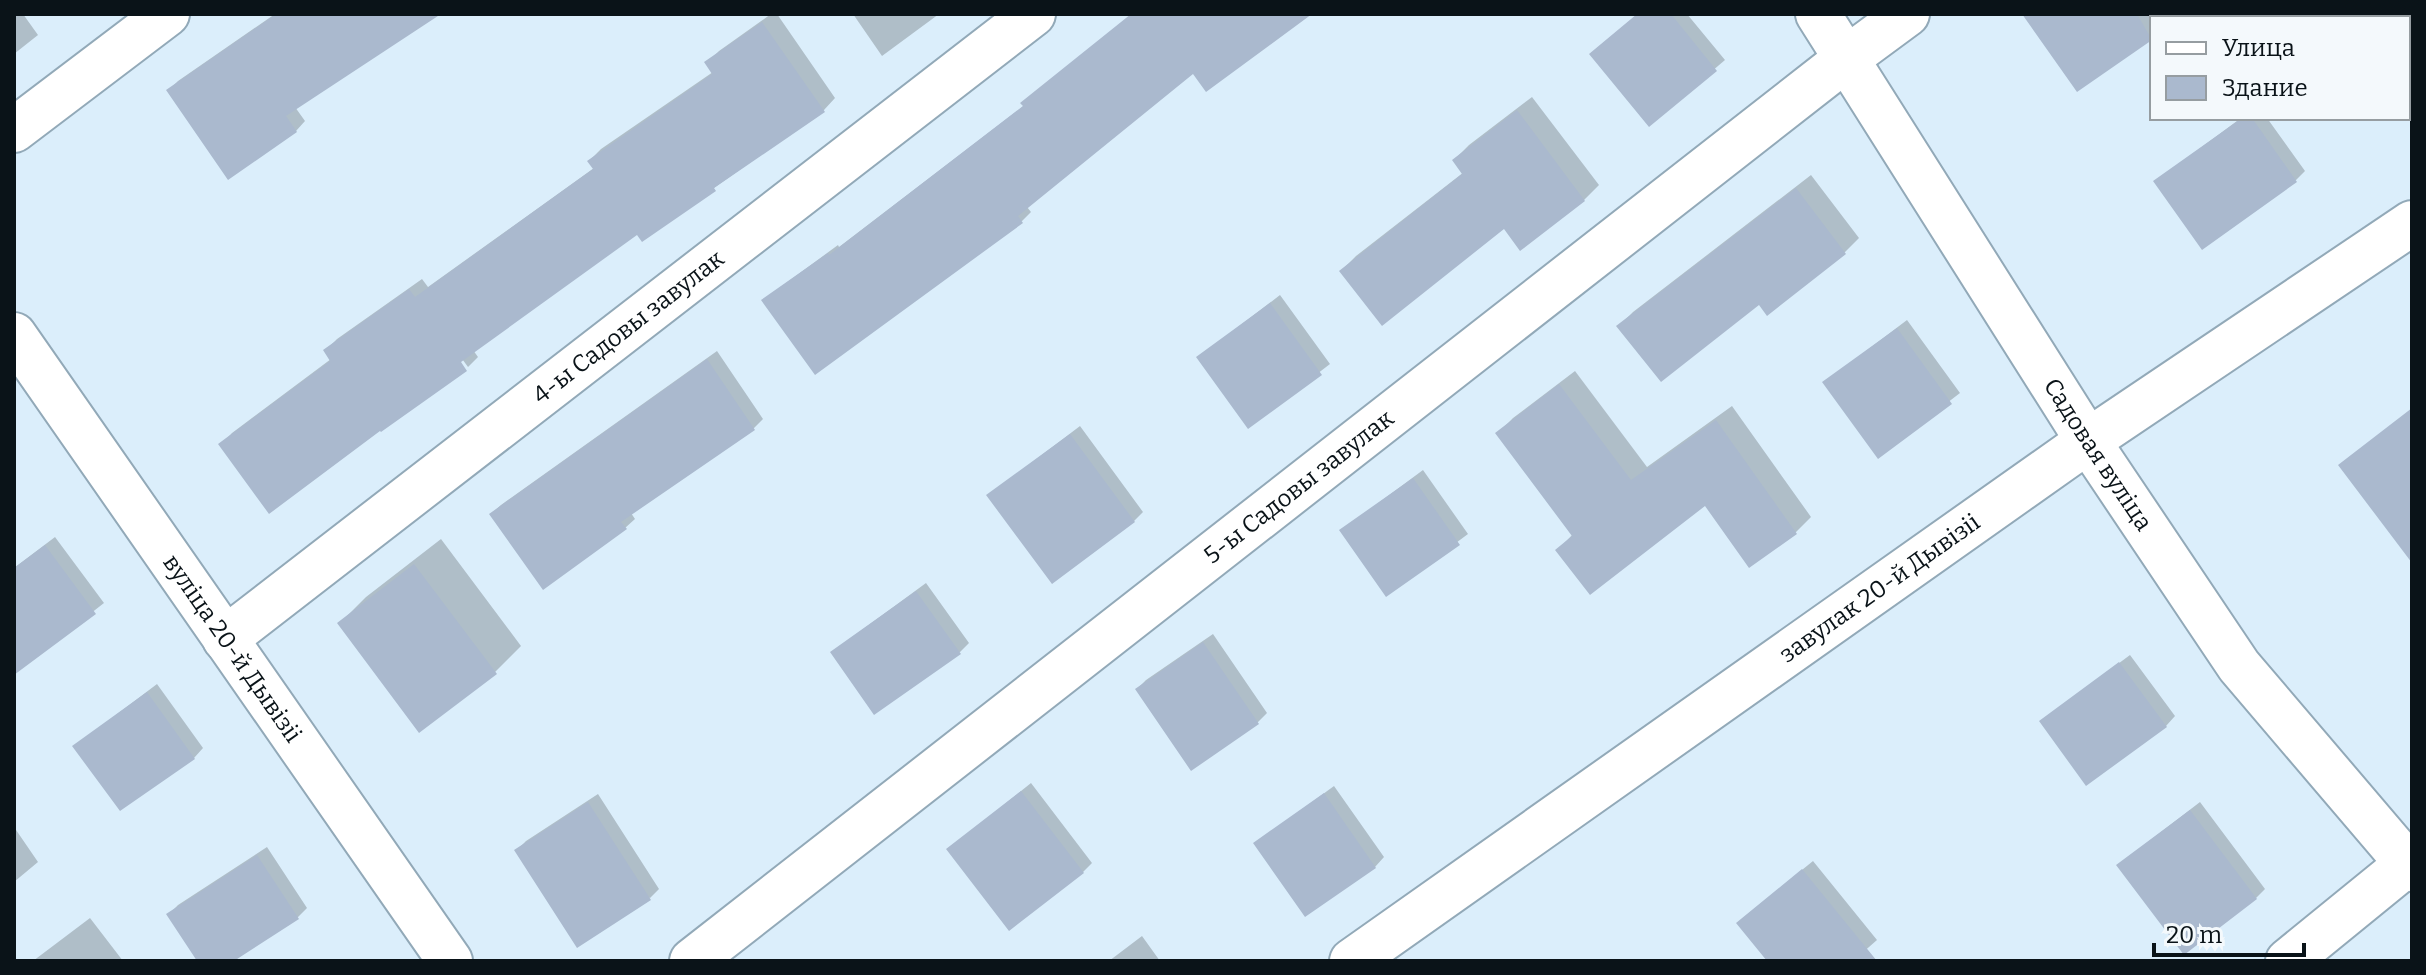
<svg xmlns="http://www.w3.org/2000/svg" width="2426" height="975" viewBox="0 0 2426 975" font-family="Bitter,serif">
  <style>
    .shadow { fill: #0003 }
    .building { fill: #aab9ce }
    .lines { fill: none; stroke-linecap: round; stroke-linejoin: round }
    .street-casing { stroke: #92a9b8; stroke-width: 48 }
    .secondary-casing { stroke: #92a9b8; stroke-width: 48 }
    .street { stroke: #fff; stroke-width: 44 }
    .secondary { stroke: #fff; stroke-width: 44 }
    .labels { text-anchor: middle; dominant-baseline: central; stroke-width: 8; stroke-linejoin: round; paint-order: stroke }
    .street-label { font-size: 24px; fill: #0a1318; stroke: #f4f9fc }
  </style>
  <rect width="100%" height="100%" fill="#dbeefb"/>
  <path class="shadow" d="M 14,14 L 23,14 L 38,35 L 14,54 Z
    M 275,14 L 422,14 L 295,107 L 305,121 L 296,131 L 169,90 L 178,81 Z
    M 771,14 L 777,14 L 835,98 L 824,110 L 642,239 L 637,232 L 473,350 L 478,357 L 468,367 L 457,352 L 221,445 L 232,433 L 331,359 L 325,351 L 337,339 L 422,279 L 428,287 L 594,168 L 589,161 L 601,149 L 713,72 L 707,63 L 719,51 Z
    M 853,14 L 939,14 L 882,56 Z
    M 1144,14 L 1292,14 L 1193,72 L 1027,207 L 1031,212 L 1022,221 L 763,300 L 838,245 L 839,247 Z
    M 1638,14 L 1687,14 L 1725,60 L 1650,124 Z
    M 2025,14 L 2152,14 L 2155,18 L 2152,18 L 2152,37 L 2077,90 Z
    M 1532,97 L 1599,185 L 1584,200 L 1341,271 L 1356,256 L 1464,172 L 1454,160 L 1469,145 Z
    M 2241,118 L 2267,118 L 2305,171 L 2296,180 L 2156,181 Z
    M 1811,175 L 1859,238 L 1845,252 L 1767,313 L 1759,303 L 1619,326 L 1633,312 Z
    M 1280,295 L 1330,364 L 1249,426 L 1199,357 Z
    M 1907,320 L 1960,393 L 1878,456 L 1825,382 Z
    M 717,351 L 763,419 L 754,428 L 631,513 L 635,519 L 625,528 L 491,514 L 501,505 Z
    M 1575,371 L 1647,467 L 1732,406 L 1811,517 L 1796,532 L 1749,566 L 1705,503 L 1558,550 L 1573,534 L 1498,433 L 1513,418 Z
    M 1080,426 L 1143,512 L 1134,521 L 989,495 Z
    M 1423,470 L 1468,534 L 1387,594 L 1342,530 Z
    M 55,537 L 104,603 L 22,667 L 14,656 L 14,568 Z
    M 441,539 L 521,646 L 495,672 L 340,623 L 366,597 Z
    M 926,583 L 969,643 L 960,652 L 832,652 Z
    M 1213,634 L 1267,713 L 1258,722 L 1191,769 L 1137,689 L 1146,680 Z
    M 2130,655 L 2175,716 L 2166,726 L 2041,721 Z
    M 157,684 L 203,748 L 194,758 L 120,809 L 75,746 Z
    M 1031,783 L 1092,863 L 1083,872 L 949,849 Z
    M 1334,786 L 1384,857 L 1375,867 L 1256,843 Z
    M 598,794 L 659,889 L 650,898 L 516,851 L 526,841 Z
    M 2200,802 L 2265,889 L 2256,898 L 2118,865 Z
    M 14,827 L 38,862 L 14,882 Z
    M 267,847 L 307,908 L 298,917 L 230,961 L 199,961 L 169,914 L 178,905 Z
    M 1813,861 L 1877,940 L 1853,961 L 1769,961 L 1748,914 Z
    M 90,918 L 123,961 L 33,961 Z
    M 1142,936 L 1160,961 L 1109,961 Z"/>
  <path class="building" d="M 276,14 L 441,14 L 286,116 L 297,132 L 228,180 L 166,90 Z
    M 1131,14 L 1312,14 L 1206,92 L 1193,74 L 1018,216 L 1023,223 L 815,375 L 761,300 L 828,253 L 829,255 L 1023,106 L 1020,103 Z
    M 1637,14 L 1671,14 L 1717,71 L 1649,127 L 1589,54 Z
    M 2022,14 L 2137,14 L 2152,40 L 2077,92 Z
    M 762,22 L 825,112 L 714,188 L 716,191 L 642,242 L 637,235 L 461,362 L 467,371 L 381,432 L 380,431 L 269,514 L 218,444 L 330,361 L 323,350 L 409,289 L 415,297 L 593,169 L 587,161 L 712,74 L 704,62 Z
    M 1517,110 L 1585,201 L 1520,251 L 1504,229 L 1382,326 L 1339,271 L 1462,174 L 1452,160 Z
    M 2242,118 L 2252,118 L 2297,182 L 2202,250 L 2153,181 Z
    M 1796,188 L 1846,254 L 1767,316 L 1759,305 L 1661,382 L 1616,326 Z
    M 1270,303 L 1322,375 L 1248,429 L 1196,357 Z
    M 1897,328 L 1952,404 L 1878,459 L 1822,382 Z
    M 707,359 L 755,430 L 621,522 L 627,529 L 543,590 L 489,514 Z
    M 1559,384 L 1631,480 L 1716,420 L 1797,534 L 1749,568 L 1705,506 L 1590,595 L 1555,550 L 1572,536 L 1495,433 Z
    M 2412,408 L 2412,563 L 2338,465 Z
    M 1070,434 L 1135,522 L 1052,584 L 986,495 Z
    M 1413,478 L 1460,545 L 1386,597 L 1339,530 Z
    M 45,545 L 96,614 L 14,675 L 14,568 Z
    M 414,564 L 497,674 L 419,733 L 337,623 Z
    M 916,591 L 961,654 L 874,715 L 830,652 Z
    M 1203,642 L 1259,724 L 1191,771 L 1135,689 Z
    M 2119,662 L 2167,727 L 2086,786 L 2039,721 Z
    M 147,692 L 195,759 L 120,811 L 72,746 Z
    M 1021,791 L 1084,873 L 1009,931 L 946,849 Z
    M 1324,793 L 1376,868 L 1305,917 L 1253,843 Z
    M 588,802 L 651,900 L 577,948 L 514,850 Z
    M 2190,810 L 2257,899 L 2184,955 L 2116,865 Z
    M 257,855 L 299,919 L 234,961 L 197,961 L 166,914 Z
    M 1802,869 L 1877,961 L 1767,961 L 1736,923 Z"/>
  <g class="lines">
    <defs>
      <g id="street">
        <path id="s1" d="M 1818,14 L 2088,441 L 2239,666 L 2412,869"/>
        <path d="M 14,130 L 167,14"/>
        <path id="s2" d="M 225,639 L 1033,14"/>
        <path id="s3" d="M 692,961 L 1846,59 L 1907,14"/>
        <path id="s4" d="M 1352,961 L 2088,441 L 2412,223"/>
        <path d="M 2288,961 L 2412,860"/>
      </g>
      <g id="secondary">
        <path id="s5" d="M 14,335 L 450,961"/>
      </g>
    </defs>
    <use href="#street" class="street-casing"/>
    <use href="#secondary" class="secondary-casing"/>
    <use href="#street" class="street"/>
    <use href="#secondary" class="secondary"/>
  </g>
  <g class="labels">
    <g class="street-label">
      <text stroke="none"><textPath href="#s2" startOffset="510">4-ы Садовы завулак</textPath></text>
      <text stroke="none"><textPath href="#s1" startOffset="522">Садовая вуліца</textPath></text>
      <text stroke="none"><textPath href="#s3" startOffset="770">5-ы Садовы завулак</textPath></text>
      <text stroke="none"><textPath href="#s4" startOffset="646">завулак 20-й Дывізіі</textPath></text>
      <text stroke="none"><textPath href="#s5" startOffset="382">вуліца 20-й Дывізіі</textPath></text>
    </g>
  </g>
  <rect width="2426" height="975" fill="none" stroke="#0a1318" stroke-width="32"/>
  <rect x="2150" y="16" width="260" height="104" fill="#f4f9fc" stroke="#969da1" stroke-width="2"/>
  <rect x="2166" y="42" width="40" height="12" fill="#ffffff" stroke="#969da1" stroke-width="2"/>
  <text x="2222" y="56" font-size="24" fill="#0a1318">Улица</text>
  <rect x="2166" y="76" width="40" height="24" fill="#aab9ce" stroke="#969da1" stroke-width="2"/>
  <text x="2222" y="96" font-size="24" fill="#0a1318">Здание</text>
  <path d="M2154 943v12h150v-12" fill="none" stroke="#0a1318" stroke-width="4"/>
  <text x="2166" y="943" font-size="24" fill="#0a1318" stroke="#f4f9fc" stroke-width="6" paint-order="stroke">20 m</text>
</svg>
